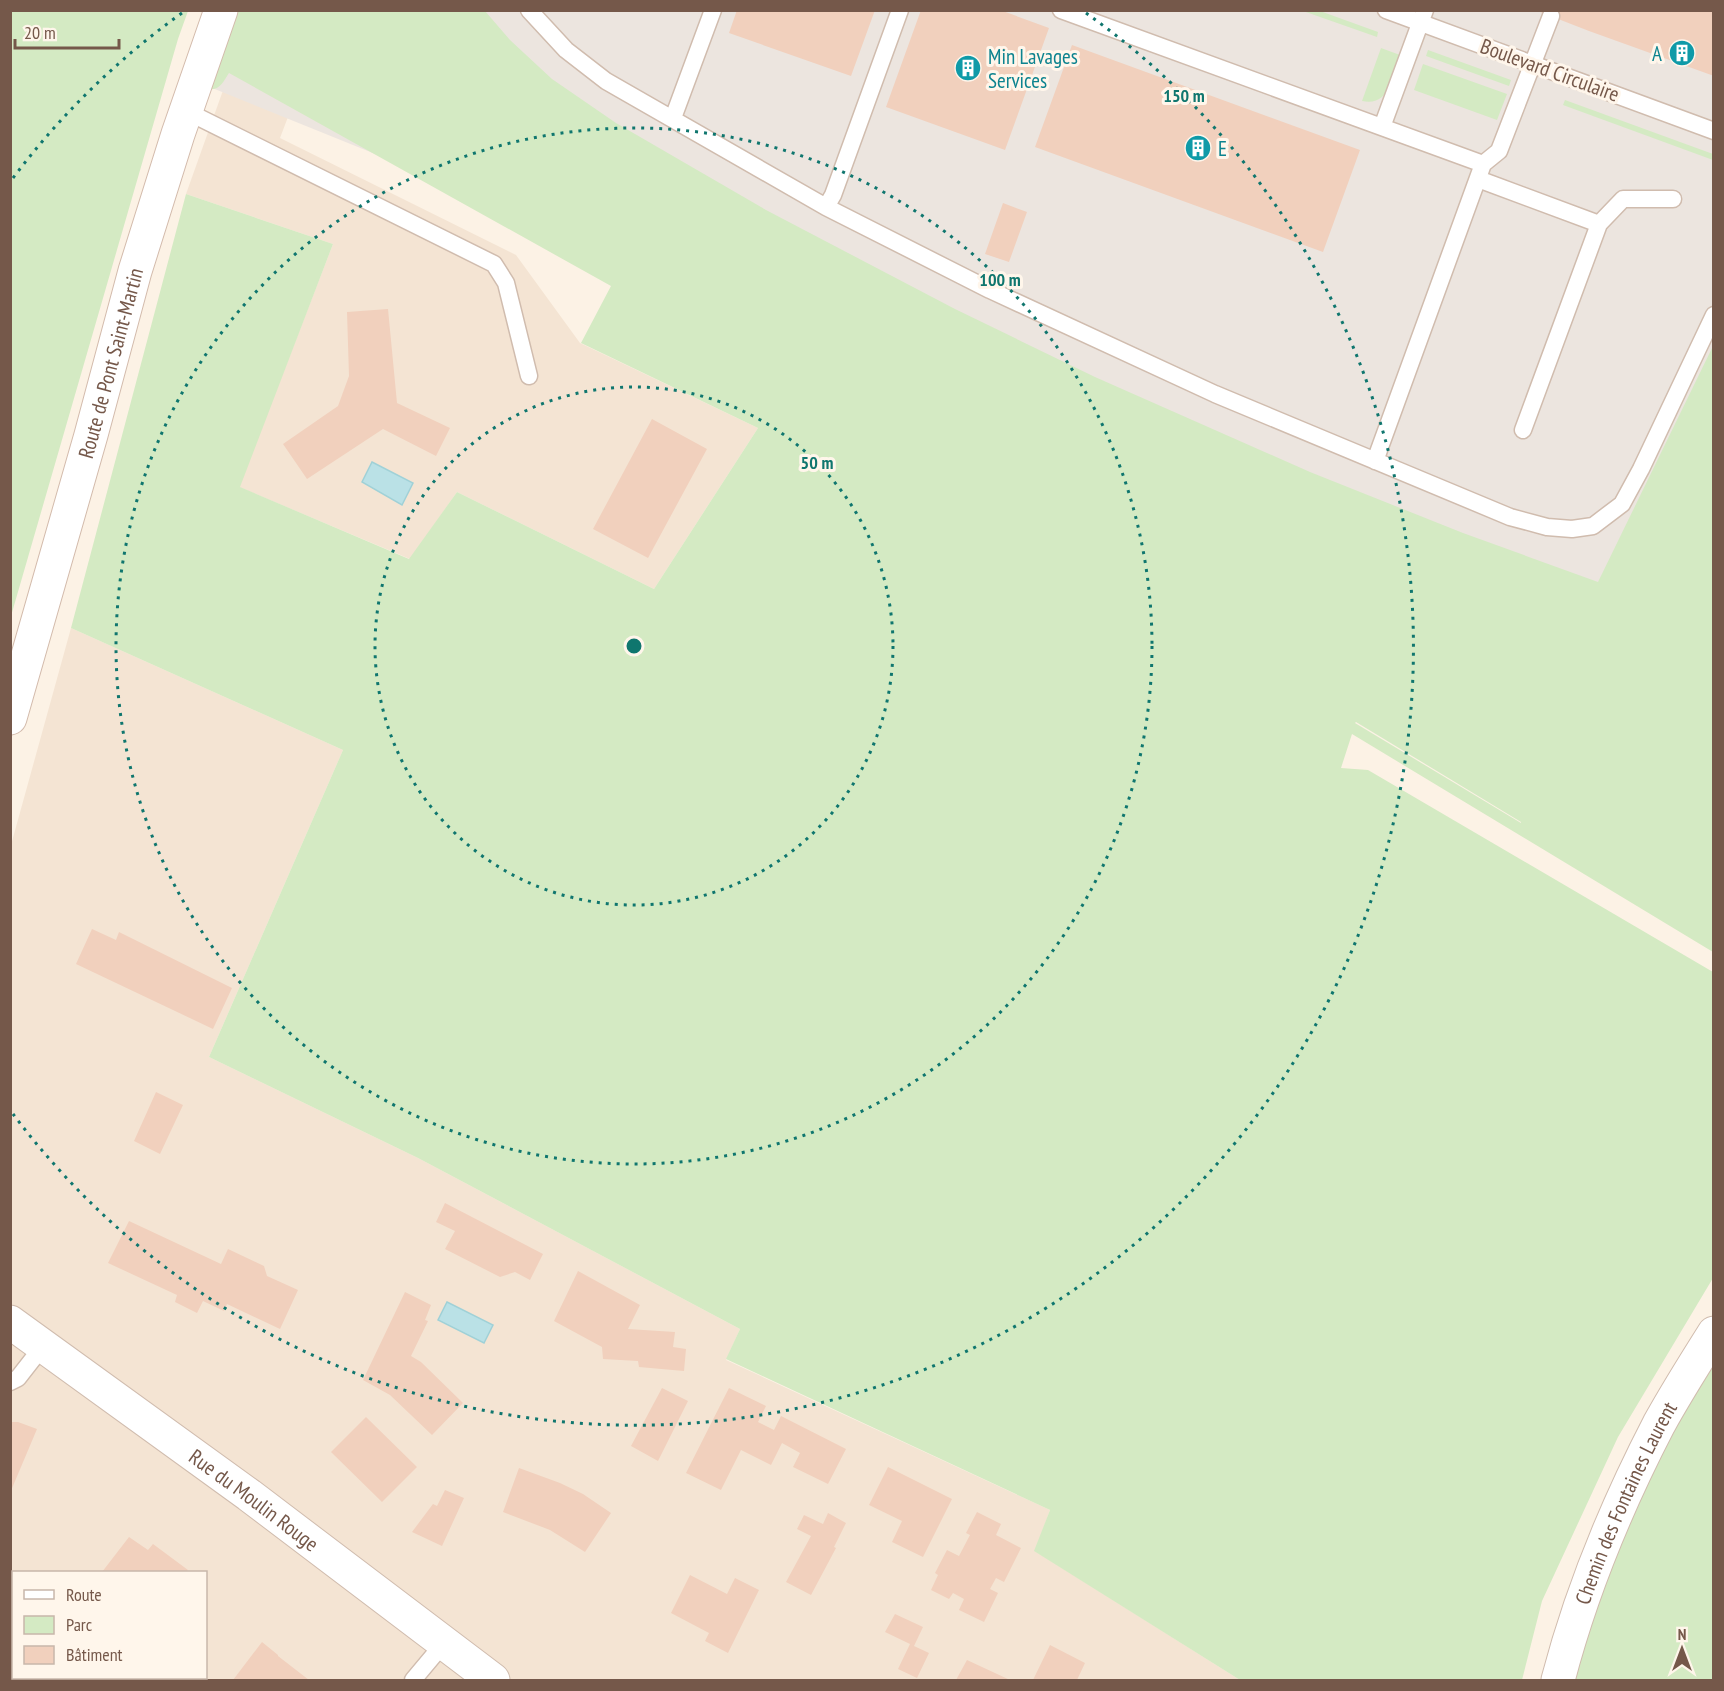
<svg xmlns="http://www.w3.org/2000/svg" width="1724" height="1691" viewBox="0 0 1724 1691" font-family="'PT Sans Narrow',sans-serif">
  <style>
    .residential { fill: #f4e4d3; fill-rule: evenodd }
    .industrial { fill: #ece5df }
    .green { fill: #d4eac3; fill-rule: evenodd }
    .water { fill: #bae1e6; stroke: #a0d1d7; stroke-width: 1.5 }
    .building { fill: #f1d0bd }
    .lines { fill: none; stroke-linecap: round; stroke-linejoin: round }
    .service-casing { stroke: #d0bcae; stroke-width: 19 }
    .minor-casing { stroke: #d0bcae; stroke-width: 35 }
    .tertiary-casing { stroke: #d0bcae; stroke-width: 35 }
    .secondary-casing { stroke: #d3bbac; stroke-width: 35 }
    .service { stroke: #fff; stroke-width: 16 }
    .minor { stroke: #fff; stroke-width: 33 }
    .tertiary { stroke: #fff; stroke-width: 33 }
    .secondary { stroke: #fff; stroke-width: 33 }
    .ring { fill: none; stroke: #0f766e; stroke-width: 3; stroke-dasharray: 3 6 }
    .labels { text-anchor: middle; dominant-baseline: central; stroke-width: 6; stroke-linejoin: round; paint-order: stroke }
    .culture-label { font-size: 21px; fill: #0d838f; stroke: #fff6eb; text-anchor: start }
    .street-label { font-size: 21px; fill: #75584a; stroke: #fff6eb }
    .centre { fill: #0f766e; stroke: #fff6eb; stroke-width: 3 }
    .ring-label { font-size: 18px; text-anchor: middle; font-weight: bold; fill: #0f766e; stroke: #fff6eb; stroke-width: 6; stroke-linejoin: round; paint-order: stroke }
  </style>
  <rect width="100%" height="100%" fill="#fcf2e5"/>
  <path class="residential" d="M 226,82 L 291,109 L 280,138 L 516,255 L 580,343 L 758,428 L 654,589 L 457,492 L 410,559 L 239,487 L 333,244 L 186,194 Z
    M 71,628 L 343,750 L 209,1057 L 418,1158 L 740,1329 L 726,1360 L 1050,1510 L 1035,1551 L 1240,1680 L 11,1680 L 11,845 ZM 14,1572 L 206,1572 L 206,1678 L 14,1678 Z"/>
  <path class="industrial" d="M 221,10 L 1713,11 L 1713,696 L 195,81 Z"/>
  <path class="green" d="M 11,10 L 188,11 L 178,39 L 11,616 Z
    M 234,11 L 485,11 L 510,40 L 552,79 L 616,123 L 766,210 L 955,309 L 1095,377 L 1310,472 L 1463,533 L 1598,582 L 1713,346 L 1713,952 L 1352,734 L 1341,768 L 1368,770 L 1713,972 L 1713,1278 L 1618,1437 L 1542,1601 L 1522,1680 L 1240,1680 L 1034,1551 L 1050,1510 L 726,1359 L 740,1329 L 418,1158 L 209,1057 L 343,750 L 71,628 L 186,194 L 333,244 L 240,487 L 409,559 L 457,492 L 654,589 L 758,428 L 581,343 L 611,286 L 229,73 C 223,82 220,91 207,89 ZM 1356,722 L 1521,822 L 1521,823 L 1355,723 Z
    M 1303,11 L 1320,11 L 1378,32 L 1377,37 Z
    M 1381,48 L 1400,55 C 1394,75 1390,107 1362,101 Z
    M 1428,50 L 1511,80 L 1509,86 L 1426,56 Z
    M 1423,64 L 1507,94 L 1497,120 L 1414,90 Z
    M 1565,100 L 1713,154 L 1713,160 L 1563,105 Z
    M 1713,1352 L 1713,1680 L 1574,1680 L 1589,1623 L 1634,1509 Z"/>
  <path class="water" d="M 372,462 L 413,483 L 402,505 L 362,482 Z
    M 447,1302 L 493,1325 L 484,1343 L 438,1320 Z"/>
  <path class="building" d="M 737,10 L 875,10 L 851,76 L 729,33 Z
    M 921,10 L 1000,10 L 1049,28 L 1005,150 L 886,107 Z
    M 1535,10 L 1714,10 L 1714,76 L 1589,31 Z
    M 1072,45 L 1360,150 L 1323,252 L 1035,147 Z
    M 1003,203 L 1027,212 L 1009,262 L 985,254 Z
    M 388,309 L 397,403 L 450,428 L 436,456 L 383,429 L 307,479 L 283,444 L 338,406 L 349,376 L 347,312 Z
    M 652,419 L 707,449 L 648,558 L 593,529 Z
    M 92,929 L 116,940 L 119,932 L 232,988 L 213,1029 L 76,964 Z
    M 156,1092 L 183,1105 L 160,1154 L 134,1141 Z
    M 445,1203 L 543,1254 L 530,1280 L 515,1272 L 500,1277 L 445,1249 L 455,1231 L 436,1222 Z
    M 129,1221 L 221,1264 L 228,1249 L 264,1266 L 267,1276 L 298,1290 L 280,1329 L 227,1304 L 224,1311 L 203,1301 L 197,1313 L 175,1302 L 177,1295 L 108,1263 Z
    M 578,1271 L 640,1305 L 628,1329 L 675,1332 L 673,1347 L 686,1349 L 684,1371 L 639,1367 L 638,1361 L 603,1359 L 602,1347 L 554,1321 Z
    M 405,1292 L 431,1305 L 425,1320 L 428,1321 L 411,1356 L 421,1362 L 463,1403 L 432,1435 L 390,1395 L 363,1380 Z
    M 662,1388 L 688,1401 L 658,1461 L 631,1446 Z
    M 729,1388 L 766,1406 L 758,1422 L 774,1430 L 781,1416 L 846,1449 L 828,1484 L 793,1467 L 800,1453 L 782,1443 L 771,1465 L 741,1450 L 721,1490 L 686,1473 Z
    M 366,1417 L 417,1467 L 382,1502 L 331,1452 Z
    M 10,1422 L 18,1422 L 37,1429 L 10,1493 Z
    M 888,1467 L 952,1499 L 923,1557 L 892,1542 L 902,1521 L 869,1505 Z
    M 519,1468 L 560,1483 L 583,1494 L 611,1513 L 585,1552 L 550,1530 L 503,1512 Z
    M 445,1490 L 464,1498 L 442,1546 L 412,1532 L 433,1504 L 437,1506 Z
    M 977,1512 L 1001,1524 L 996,1535 L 1021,1548 L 1004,1582 L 996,1578 L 990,1589 L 998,1593 L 984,1622 L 959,1610 L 964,1599 L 953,1593 L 949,1599 L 931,1590 L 938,1575 L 935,1573 L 947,1550 L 959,1556 L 970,1535 L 966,1533 Z
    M 828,1513 L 846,1523 L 834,1547 L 836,1548 L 811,1595 L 786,1582 L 811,1536 L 797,1529 L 804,1515 L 823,1524 Z
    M 129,1537 L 148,1550 L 153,1544 L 188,1570 L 186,1572 L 102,1572 Z
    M 690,1575 L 727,1594 L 735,1578 L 759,1590 L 728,1653 L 705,1641 L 709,1633 L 671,1613 Z
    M 10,1604 L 14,1606 L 14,1676 L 10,1674 Z
    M 895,1614 L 923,1627 L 914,1646 L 929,1653 L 917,1678 L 898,1669 L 910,1644 L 885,1632 Z
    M 262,1642 L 278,1655 L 278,1656 L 309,1680 L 233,1680 Z
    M 1050,1645 L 1085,1663 L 1077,1680 L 1033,1680 Z
    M 967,1660 L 1010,1680 L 956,1680 Z
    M 41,1678 L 90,1678 L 94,1680 L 39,1680 Z"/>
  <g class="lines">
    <defs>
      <path id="service" d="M 529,10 L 566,50 L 606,81 L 826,207 L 990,290 L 1215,394 L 1510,517 L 1547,527 L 1572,529 L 1593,526 L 1622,504 L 1641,469 L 1714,315
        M 1061,10 L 1483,164 L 1375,461
        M 1386,10 L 1714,131
        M 186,111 L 494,264 L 506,283 L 529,376
        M 673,118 L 713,10
        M 1382,127 L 1425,10
        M 1483,164 L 1499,151 L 1551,16
        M 1478,179 L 1599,224
        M 826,207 L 833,195 L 900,10
        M 1523,430 L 1599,224 L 1623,199 L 1673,199
        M 10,1382 L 18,1378 L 43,1346
        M 413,1680 L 444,1643"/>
      <g id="minor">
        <path id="s1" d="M 1558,1680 C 1581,1592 1617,1505 1659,1424 C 1676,1393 1695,1363 1714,1333"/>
      </g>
      <g id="tertiary">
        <path id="s2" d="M 10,1322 L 249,1495 L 493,1680"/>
      </g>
      <g id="secondary">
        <path id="s3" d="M 10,718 L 91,435 L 135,271 L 178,134 L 221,10"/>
      </g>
    </defs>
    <use href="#service" class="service-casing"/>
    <use href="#minor" class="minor-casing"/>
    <use href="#tertiary" class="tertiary-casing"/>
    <use href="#secondary" class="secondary-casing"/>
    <use href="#service" class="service"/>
    <use href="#minor" class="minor"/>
    <use href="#tertiary" class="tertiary"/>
    <use href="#secondary" class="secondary"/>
  </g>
  <g class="ring">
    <circle cx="634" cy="646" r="259"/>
    <circle cx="634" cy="646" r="518"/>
    <path d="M13 178A778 778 0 0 1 182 13M1086 13A778 778 0 1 1 13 1114"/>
  </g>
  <defs>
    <symbol id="building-disc" viewBox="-11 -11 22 22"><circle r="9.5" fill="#0f9aa8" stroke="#fff6eb"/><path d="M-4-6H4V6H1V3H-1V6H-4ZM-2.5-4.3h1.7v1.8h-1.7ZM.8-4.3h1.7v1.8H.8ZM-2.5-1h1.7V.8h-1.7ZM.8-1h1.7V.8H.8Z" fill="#fff"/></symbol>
  </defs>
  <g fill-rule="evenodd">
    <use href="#building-disc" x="1667" y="38" width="30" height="30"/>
    <use href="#building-disc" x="953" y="53" width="30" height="30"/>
    <use href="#building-disc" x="1183" y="133" width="30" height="30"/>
  </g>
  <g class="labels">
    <g class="culture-label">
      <text x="1662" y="53" text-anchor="end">A</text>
      <text x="988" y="56">Min Lavages<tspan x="988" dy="24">Services</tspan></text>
      <text x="1218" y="148">E</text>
    </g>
    <g class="street-label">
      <text transform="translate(1550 70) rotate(20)">Boulevard Circulaire</text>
      <text stroke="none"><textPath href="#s3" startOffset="369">Route de Pont Saint-Martin</textPath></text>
      <text stroke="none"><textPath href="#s2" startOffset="302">Rue du Moulin Rouge</textPath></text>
      <text stroke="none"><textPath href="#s1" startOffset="190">Chemin des Fontaines Laurent</textPath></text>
    </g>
  </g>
  <circle cx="634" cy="646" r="9" class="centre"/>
  <g class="ring-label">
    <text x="1184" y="102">150 m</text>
    <text x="1000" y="286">100 m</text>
    <text x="817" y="469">50 m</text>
  </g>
  <rect width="1724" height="1691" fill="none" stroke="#75584a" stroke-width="24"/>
  <rect x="12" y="1571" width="195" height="108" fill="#fff6eb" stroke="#c8b7ab" stroke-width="1.5"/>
  <rect x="24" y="1590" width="30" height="9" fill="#ffffff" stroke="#c8b7ab" stroke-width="1.5"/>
  <text x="66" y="1601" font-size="18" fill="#75584a">Route</text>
  <rect x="24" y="1616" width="30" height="18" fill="#d4eac3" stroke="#c8b7ab" stroke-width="1.5"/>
  <text x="66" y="1631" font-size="18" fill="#75584a">Parc</text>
  <rect x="24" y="1646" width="30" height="18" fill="#f1d0bd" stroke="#c8b7ab" stroke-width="1.5"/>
  <text x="66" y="1661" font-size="18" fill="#75584a">Bâtiment</text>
  <g transform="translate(1682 1649)" stroke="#fff6eb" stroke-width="4.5" paint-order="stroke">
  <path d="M0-4.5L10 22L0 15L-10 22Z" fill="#75584a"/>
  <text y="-9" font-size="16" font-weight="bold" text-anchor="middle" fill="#75584a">N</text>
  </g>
  <path d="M15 39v9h104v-9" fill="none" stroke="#75584a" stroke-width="3"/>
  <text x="24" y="39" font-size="18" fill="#75584a" stroke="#fff6eb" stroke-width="4.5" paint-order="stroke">20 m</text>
</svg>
